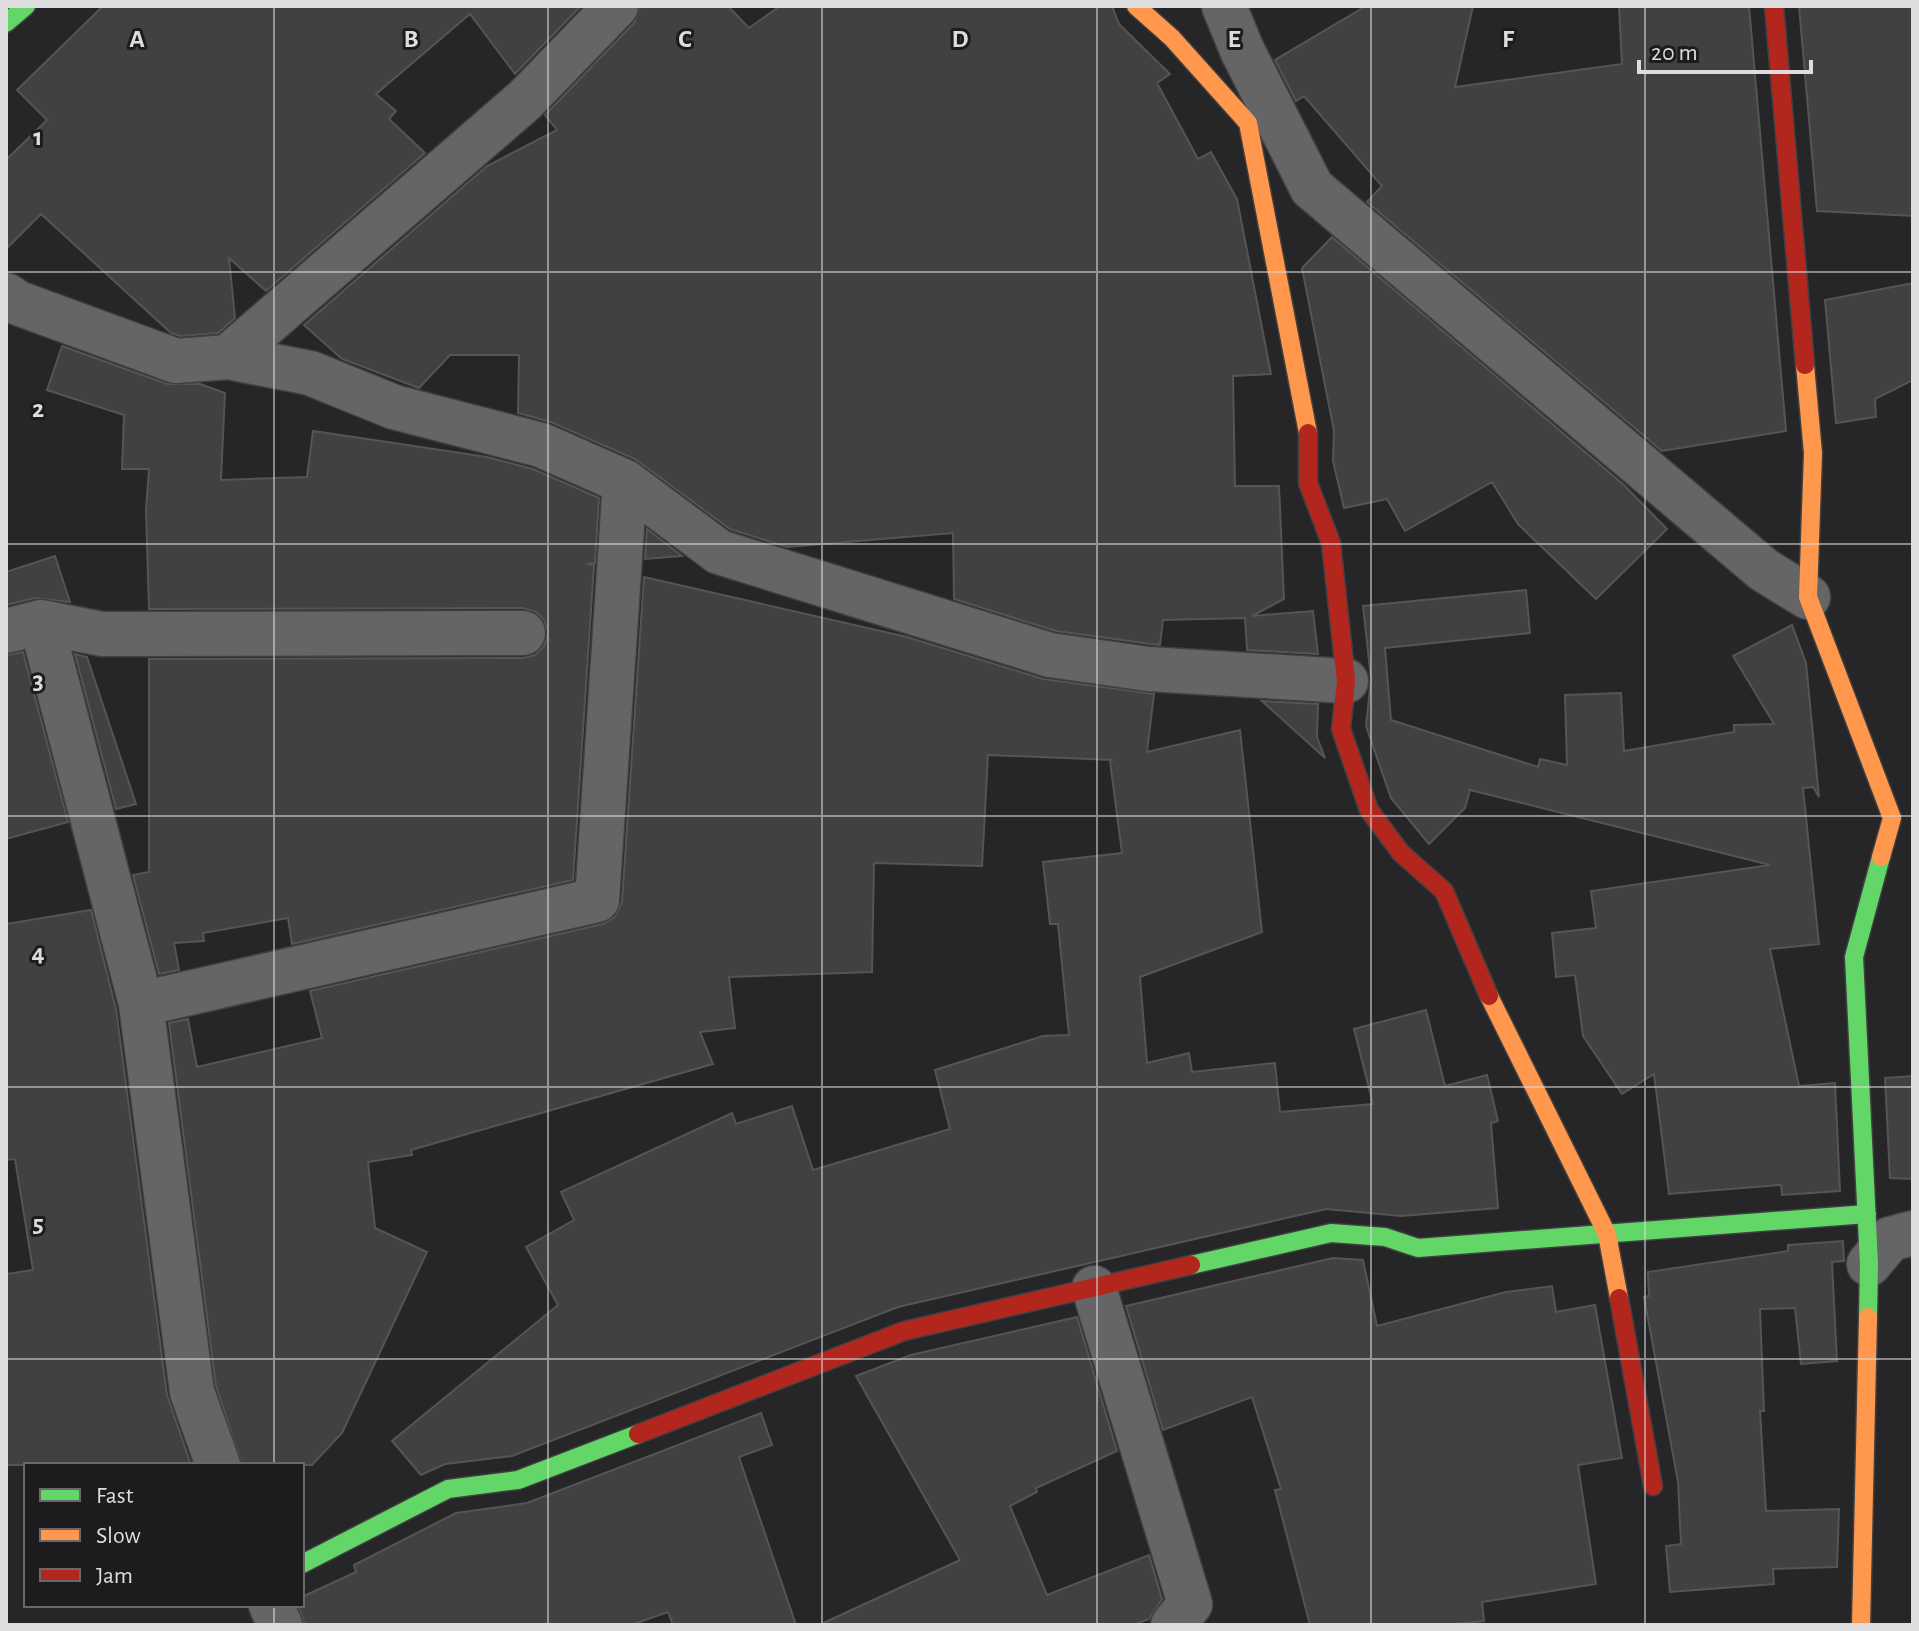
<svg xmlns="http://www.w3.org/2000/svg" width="1919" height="1631" viewBox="0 0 1919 1631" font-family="'Alegreya Sans',sans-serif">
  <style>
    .building { fill: #414042; stroke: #555456; stroke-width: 2 }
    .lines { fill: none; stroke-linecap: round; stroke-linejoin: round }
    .street-casing { stroke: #404041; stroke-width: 47 }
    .fast-casing { stroke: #404041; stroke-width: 21 }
    .slow-casing { stroke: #404041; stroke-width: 21 }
    .jam-casing { stroke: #404041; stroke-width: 21 }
    .street { stroke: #656466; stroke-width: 44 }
    .fast { stroke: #63d668; stroke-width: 18 }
    .slow { stroke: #ff974d; stroke-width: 18 }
    .jam { stroke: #b3261e; stroke-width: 18 }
    .grid { fill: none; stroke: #dddcde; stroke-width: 2; stroke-opacity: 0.55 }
    .grid-label { font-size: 26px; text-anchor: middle; font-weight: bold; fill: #dddcde; stroke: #1d1b1e; stroke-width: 6; stroke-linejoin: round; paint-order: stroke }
  </style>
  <rect width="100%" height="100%" fill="#262527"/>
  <path class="building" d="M 103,6 L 581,6 L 515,74 L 470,14 L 376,94 L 396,111 L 389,119 L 425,153 L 266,291 L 229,258 L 235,318 L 218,333 L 180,336 L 171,333 L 41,214 L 6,249 L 6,160 L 47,120 L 17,90 Z
    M 640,6 L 728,6 L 749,28 L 780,6 L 1112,6 L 1119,24 L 1170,74 L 1157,83 L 1198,159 L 1211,152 L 1237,199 L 1271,374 L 1233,376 L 1235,486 L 1279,486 L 1284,599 L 1252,616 L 1313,611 L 1318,654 L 1247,650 L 1245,618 L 1163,620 L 1160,645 L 1151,644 L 1056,631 L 954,599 L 953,533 L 787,547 L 730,529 L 635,459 L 551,422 L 518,413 L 519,355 L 450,355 L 419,388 L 342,359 L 304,325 L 487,166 L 557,130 L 545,115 L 634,23 Z
    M 1366,6 L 1473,6 L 1455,87 L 1622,64 L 1619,6 L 1749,6 L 1786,431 L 1662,451 L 1367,202 L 1382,186 L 1304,96 L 1296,101 L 1275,60 Z
    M 1799,6 L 1913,7 L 1913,216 L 1817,211 Z
    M 1332,237 L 1624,485 L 1667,529 L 1596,599 L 1518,524 L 1492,482 L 1405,531 L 1387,499 L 1344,508 L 1333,461 L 1334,431 L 1302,268 Z
    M 1913,283 L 1913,380 L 1875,399 L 1876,417 L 1836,423 L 1825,300 Z
    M 62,346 L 167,384 L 200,384 L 225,393 L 221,480 L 307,477 L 313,431 L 487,457 L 533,469 L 599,498 L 595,563 L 587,564 L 594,565 L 573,880 L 292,944 L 288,918 L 203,933 L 204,941 L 174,943 L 179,970 L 159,974 L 133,875 L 149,872 L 149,659 L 523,658 L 535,655 L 544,646 L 548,632 L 544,620 L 536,612 L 523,608 L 149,609 L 146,510 L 149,469 L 122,469 L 124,415 L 47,390 Z
    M 647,529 L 682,556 L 645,559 Z
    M 55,556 L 70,602 L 35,598 L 6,605 L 6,572 Z
    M 644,577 L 907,637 L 1043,679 L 1154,694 L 1147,752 L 1240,730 L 1262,932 L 1140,977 L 1147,1063 L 1189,1053 L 1192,1072 L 1275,1063 L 1280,1112 L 1373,1104 L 1354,1029 L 1426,1010 L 1445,1086 L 1487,1075 L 1498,1121 L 1491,1123 L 1498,1208 L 1401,1216 L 1326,1209 L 898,1307 L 512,1456 L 445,1464 L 421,1475 L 392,1441 L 558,1305 L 526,1247 L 574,1220 L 561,1192 L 732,1113 L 736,1124 L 792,1106 L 813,1170 L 950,1129 L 935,1070 L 1043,1036 L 1069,1035 L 1058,924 L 1050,924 L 1043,862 L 1122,853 L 1110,761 L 1113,760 L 988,755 L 982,866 L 874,863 L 872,972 L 729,977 L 735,1028 L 700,1032 L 713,1064 L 411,1150 L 412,1155 L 368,1162 L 375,1228 L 427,1252 L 342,1433 L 312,1465 L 242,1465 L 216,1386 L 169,1023 L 188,1019 L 197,1067 L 322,1038 L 310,991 L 603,924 L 615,917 L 622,902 Z
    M 1526,590 L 1530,633 L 1385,648 L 1391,720 L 1538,767 L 1540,759 L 1567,765 L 1565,695 L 1621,693 L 1624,751 L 1734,732 L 1734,725 L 1774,724 L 1733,656 L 1792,625 L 1806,663 L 1819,797 L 1813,787 L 1803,788 L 1819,944 L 1770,949 L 1799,1086 L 1835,1083 L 1840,1191 L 1782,1195 L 1781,1185 L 1669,1194 L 1654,1074 L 1622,1094 L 1583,1036 L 1575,975 L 1556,977 L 1552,933 L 1596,928 L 1591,891 L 1770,865 L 1470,790 L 1465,808 L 1429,844 L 1391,798 L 1366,726 L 1371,679 L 1363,606 Z
    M 23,652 L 68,822 L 6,839 L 6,655 Z
    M 75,654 L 87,657 L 136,804 L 116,809 Z
    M 1262,701 L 1318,704 L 1317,737 L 1325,758 Z
    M 91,910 L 116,1009 L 167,1395 L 191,1465 L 6,1465 L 6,1274 L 33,1270 L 15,1159 L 6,1160 L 6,924 Z
    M 1913,1076 L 1913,1179 L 1890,1178 L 1885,1078 Z
    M 1843,1241 L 1844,1261 L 1832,1262 L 1837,1361 L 1801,1364 L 1795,1308 L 1760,1309 L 1764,1411 L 1760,1411 L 1766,1511 L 1839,1509 L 1837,1567 L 1773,1569 L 1774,1584 L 1670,1592 L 1666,1546 L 1681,1544 L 1678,1482 L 1644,1297 L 1649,1296 L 1648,1272 L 1788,1251 L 1788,1245 Z
    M 1333,1258 L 1363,1260 L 1377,1326 L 1506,1292 L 1552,1286 L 1556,1312 L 1595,1305 L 1622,1458 L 1578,1465 L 1596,1584 L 1482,1602 L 1484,1621 L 1444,1625 L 1310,1625 L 1275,1490 L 1281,1489 L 1252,1397 L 1163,1430 L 1126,1306 Z
    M 1077,1317 L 1117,1451 L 1036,1488 L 1037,1492 L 1010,1506 L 1047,1595 L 1149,1555 L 1162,1599 L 1149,1619 L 1133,1625 L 819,1625 L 960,1560 L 856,1376 L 911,1355 Z
    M 761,1413 L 772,1445 L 739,1457 L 796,1625 L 673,1625 L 668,1612 L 631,1625 L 305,1625 L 298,1605 L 302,1605 L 302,1597 L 356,1572 L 354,1565 L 456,1513 L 527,1503 Z"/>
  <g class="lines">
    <defs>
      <path id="street" d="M 1224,6 L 1242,50 L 1312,188 L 1764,570 L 1808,597
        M 6,295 L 18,303 L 176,361 L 228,357 L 310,373 L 394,407 L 541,445 L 625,482 L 719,552 L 1050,655 L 1148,669 L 1346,681
        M 228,357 L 526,99 L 616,6
        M 41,622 L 141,1004 L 192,1392 L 218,1465
        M 6,631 L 41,622 L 102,634 L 523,633
        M 141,1004 L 597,900 L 625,482
        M 1869,1264 L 1890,1239 L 1913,1233
        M 1094,1288 L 1190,1604 L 1173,1625
        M 271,1605 L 280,1625"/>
      <path id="fast" d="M 6,23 L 26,6
        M 1191,1265 L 1331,1233 L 1385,1237 L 1418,1248 L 1867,1214
        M 1868,1317 L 1869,1264 L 1854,957 L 1881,857
        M 302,1564 L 448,1489 L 518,1480 L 638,1434"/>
      <path id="slow" d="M 1136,6 L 1172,38 L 1248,123 L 1308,433
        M 1805,365 L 1813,453 L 1808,597 L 1892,818 L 1881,857
        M 1489,996 L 1607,1234 L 1619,1298
        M 1861,1625 L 1868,1317"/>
      <path id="jam" d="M 1774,6 L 1805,365
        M 1308,433 L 1308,483 L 1331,543 L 1346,681 L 1341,729 L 1369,810 L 1401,853 L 1444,891 L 1489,996
        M 1619,1298 L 1653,1486
        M 638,1434 L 904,1331 L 1191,1265"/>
    </defs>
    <use href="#street" class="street-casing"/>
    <use href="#fast" class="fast-casing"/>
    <use href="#slow" class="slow-casing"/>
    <use href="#jam" class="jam-casing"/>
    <use href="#street" class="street"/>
    <use href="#fast" class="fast"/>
    <use href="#slow" class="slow"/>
    <use href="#jam" class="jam"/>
  </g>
  <path class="grid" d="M 274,6 L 274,1465M 548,6 L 548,1625M 822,6 L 822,1625M 1097,6 L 1097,1625M 1371,6 L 1371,1625M 1645,6 L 1645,1625M 6,272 L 1913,272M 6,544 L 1913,544M 6,816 L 1913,816M 6,1087 L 1913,1087M 6,1359 L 1913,1359M 274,1605 L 274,1625"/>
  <g class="grid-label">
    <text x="137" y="47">A</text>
    <text x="411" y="47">B</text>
    <text x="685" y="47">C</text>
    <text x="960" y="47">D</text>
    <text x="1234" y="47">E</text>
    <text x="1508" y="47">F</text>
    <text x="38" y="145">1</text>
    <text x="38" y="417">2</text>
    <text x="38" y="689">3</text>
    <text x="38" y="961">4</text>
    <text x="38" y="1232">5</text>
  </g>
  <rect width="1919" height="1631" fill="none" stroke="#dddcde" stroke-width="16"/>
  <rect x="24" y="1463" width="280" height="144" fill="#1d1b1e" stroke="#6a686b" stroke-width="2"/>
  <rect x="40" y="1489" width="40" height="12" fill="#63d668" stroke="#6a686b" stroke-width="2"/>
  <text x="96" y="1503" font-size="24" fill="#dddcde">Fast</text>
  <rect x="40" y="1529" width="40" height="12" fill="#ff974d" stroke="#6a686b" stroke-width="2"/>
  <text x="96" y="1543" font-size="24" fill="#dddcde">Slow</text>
  <rect x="40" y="1569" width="40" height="12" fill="#b3261e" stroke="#6a686b" stroke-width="2"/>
  <text x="96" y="1583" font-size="24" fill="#dddcde">Jam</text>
  <path d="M1639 60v12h172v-12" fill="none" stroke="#dddcde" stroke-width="4"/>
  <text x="1651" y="60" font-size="24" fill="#dddcde" stroke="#1d1b1e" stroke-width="6" paint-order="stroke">20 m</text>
</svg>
